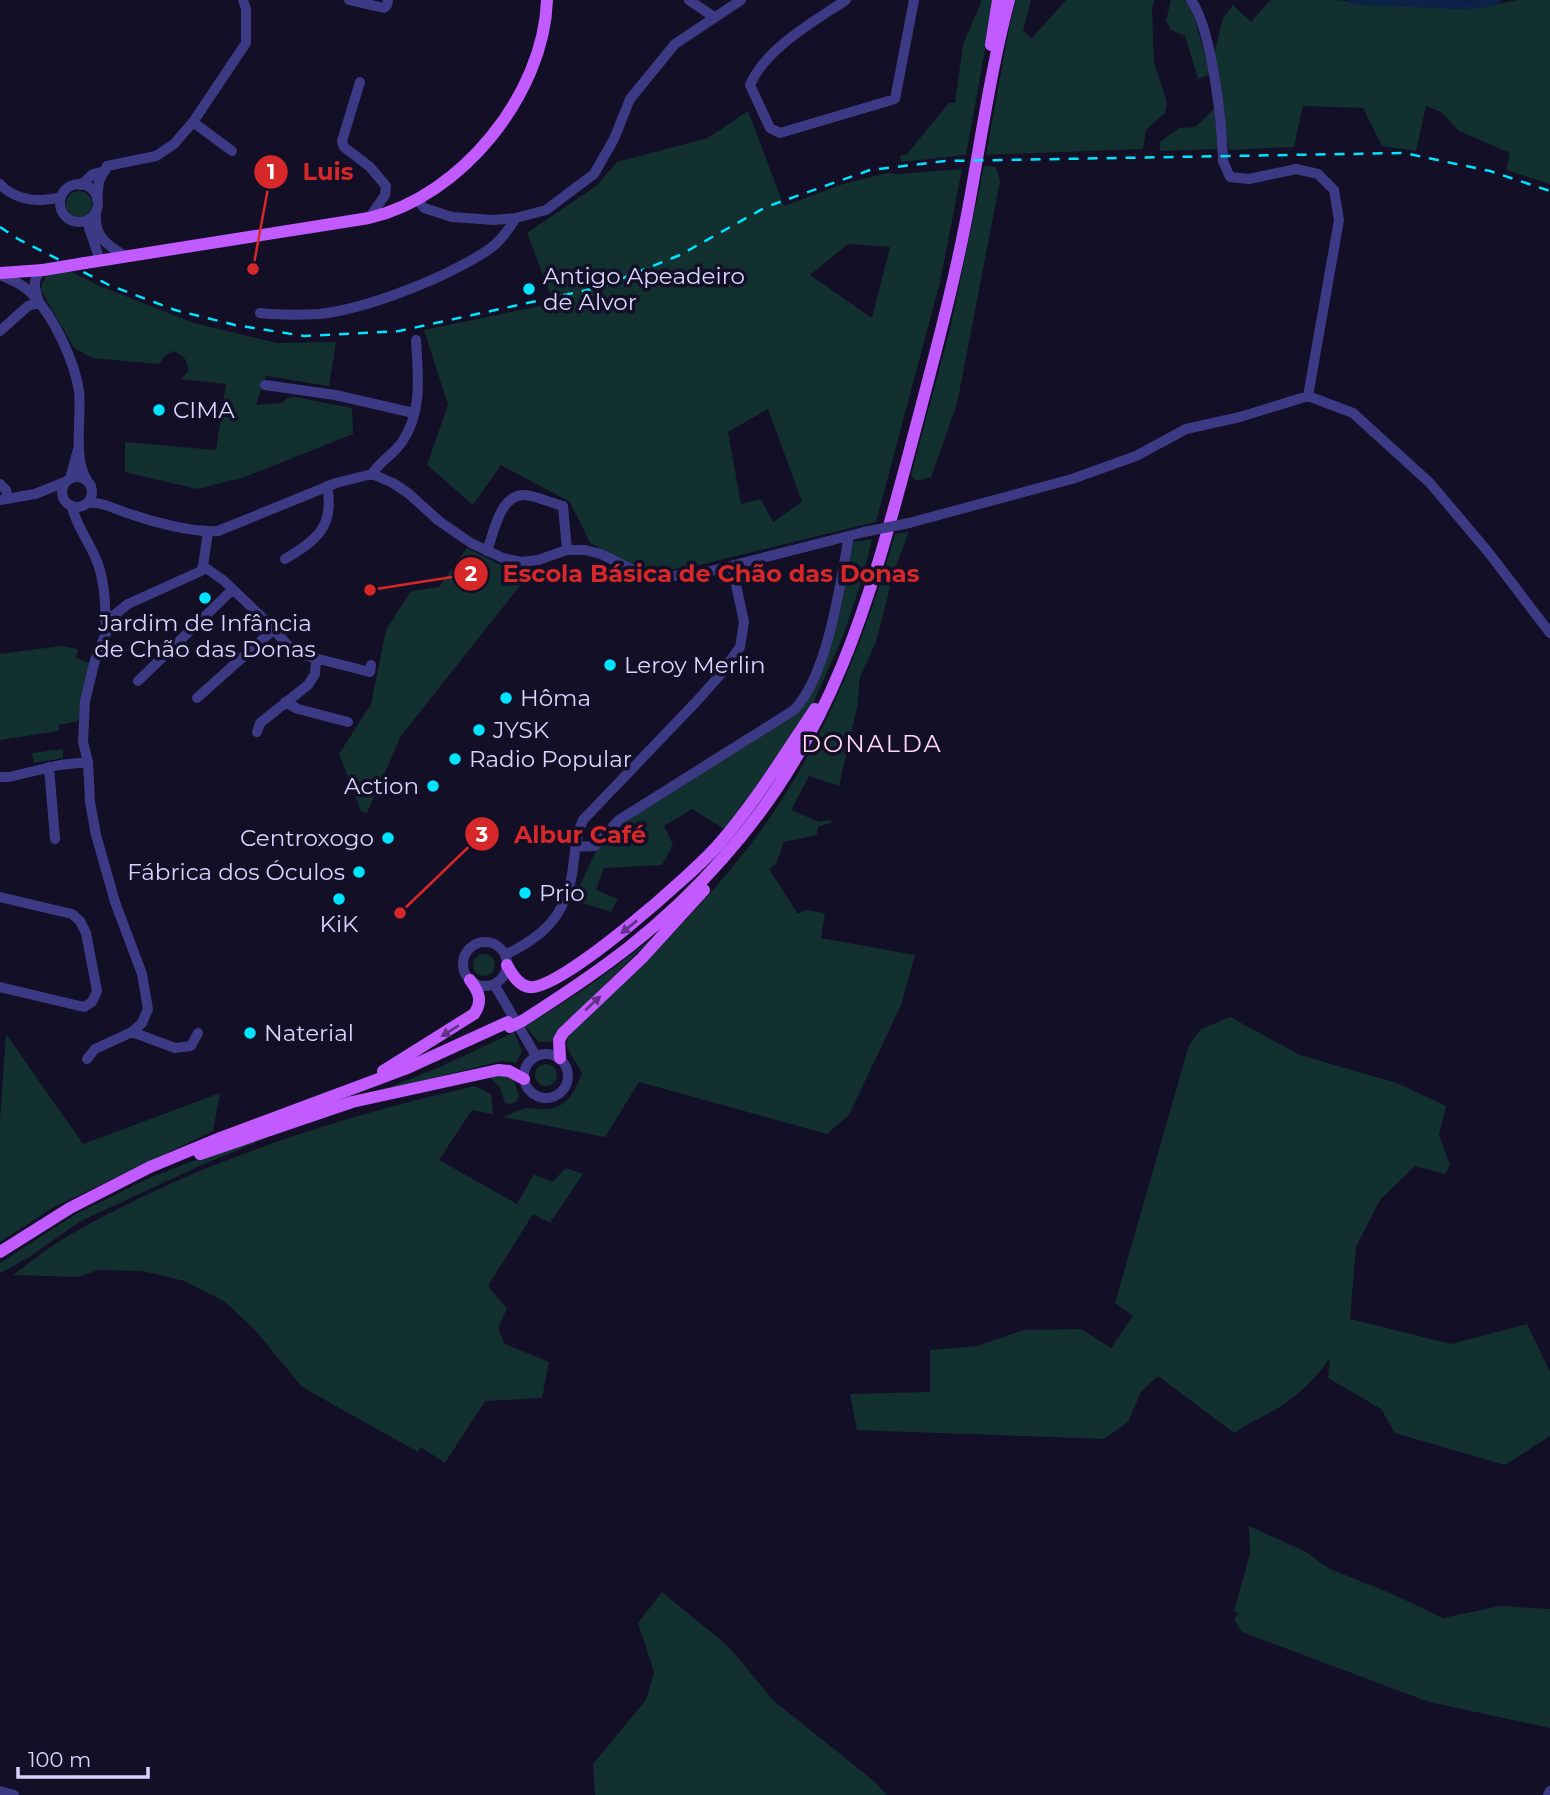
<svg xmlns="http://www.w3.org/2000/svg" width="1550" height="1795" viewBox="0 0 1550 1795" font-family="Montserrat,sans-serif">
  <style>
    .green { fill: #12302f; fill-rule: evenodd }
    .lines { fill: none; stroke-linecap: round; stroke-linejoin: round }
    .canal { stroke: #0c2248; stroke-width: 9 }
    .minor { stroke: #3d3a85; stroke-width: 10 }
    .major { stroke: #c25bff; stroke-width: 12 }
    .rail { stroke: #00e5ff; stroke-width: 2.5; stroke-dasharray: 10 9; stroke-linecap: butt }
    .minor-bridge { stroke: #3d3a85; stroke-width: 10 }
    .major-bridge { stroke: #c25bff; stroke-width: 12 }
    .oneway { fill: #623188 }
    .poi-dot { fill: #00e5ff; stroke: #130f26; stroke-width: 2.5 }
    .labels { text-anchor: middle; dominant-baseline: central; stroke-width: 7; stroke-linejoin: round; paint-order: stroke }
    .poi-label { font-size: 23px; fill: #d9d4ff; stroke: #130f26; text-anchor: start }
    .neighbourhood-label { font-size: 24px; letter-spacing: 2px; fill: #ffd6f0; stroke: #130f26 }
    .leader { fill: none; stroke: #d62828; stroke-width: 2.5 }
    .callout-dot { fill: #d62828; stroke: #130f26; stroke-width: 2.5 }
    .mark-label { font-size: 21px; text-anchor: middle; font-weight: bold; fill: #fff }
    .callout-label { font-size: 24px; text-anchor: middle; font-weight: bold; fill: #d62828; stroke: #130f26; stroke-width: 7; stroke-linejoin: round; paint-order: stroke }
  </style>
  <rect width="100%" height="100%" fill="#130f26"/>
  <path class="green" d="M 982,0 L 994,0 L 966,155 L 901,162 L 900,156 L 907,154 L 949,103 L 955,103 L 963,44 Z
    M 1016,0 L 1031,0 L 1023,31 L 1032,38 L 1066,0 L 1155,0 L 1152,8 L 1154,63 L 1167,102 L 1165,113 L 1146,130 L 1143,149 L 986,155 L 1010,23 Z
    M 1171,0 L 1185,0 L 1193,12 L 1210,74 L 1198,79 L 1185,36 L 1171,30 L 1166,20 Z
    M 1270,0 L 1335,0 L 1444,7 L 1481,7 L 1517,0 L 1550,0 L 1550,184 L 1506,170 L 1510,153 L 1459,131 L 1441,112 L 1426,106 L 1416,151 L 1382,146 L 1363,108 L 1303,106 L 1294,147 L 1229,150 L 1214,55 L 1223,18 L 1233,5 L 1251,22 Z
    M 1214,109 L 1218,149 L 1160,151 L 1160,142 L 1179,128 L 1195,127 Z
    M 748,111 L 784,206 L 843,184 L 887,173 L 899,174 L 962,169 L 940,282 L 876,522 L 691,567 L 657,571 L 640,569 L 590,543 L 570,502 L 501,465 L 473,505 L 427,465 L 448,405 L 424,330 L 554,303 L 527,233 L 596,186 L 617,162 L 708,138 ZM 848,244 L 890,247 L 872,318 L 810,275 ZM 768,409 L 802,502 L 773,522 L 761,499 L 741,504 L 728,432 Z
    M 984,166 L 996,167 L 1000,181 L 957,404 L 931,477 L 916,481 L 911,475 L 950,329 Z
    M66 204a13 13 0 1 1 26 0a13 13 0 1 1-26 0Z
    M 68,270 L 102,287 L 194,323 L 277,343 L 336,342 L 329,386 L 266,376 L 256,405 L 283,403 L 287,398 L 295,397 L 352,408 L 353,434 L 245,477 L 197,489 L 125,472 L 125,442 L 216,450 L 226,384 L 181,379 L 188,371 C 188,360 184,356 174,351 L 166,355 L 159,364 L 92,358 L 74,348 L 41,290 L 42,283 L 47,275 Z
    M 909,532 L 895,568 L 876,642 L 860,677 L 857,708 L 839,786 L 809,776 L 791,810 L 819,822 L 828,820 L 833,822 L 818,827 L 817,835 L 784,842 L 776,864 L 769,869 L 798,914 L 805,910 L 825,913 L 821,938 L 915,955 L 901,1005 L 849,1115 L 827,1134 L 639,1082 L 605,1137 L 503,1117 C 511,1114 521,1108 529,1108 C 535,1108 540,1110 546,1109 C 568,1108 575,1091 582,1073 C 577,1061 563,1050 568,1037 C 629,977 694,917 747,849 C 818,758 864,644 895,534 Z
    M 872,539 L 863,576 L 843,636 L 812,706 L 726,830 L 692,809 L 664,826 L 673,845 L 662,865 L 604,868 L 596,890 L 618,899 L 611,912 L 573,900 L 594,855 L 608,832 L 792,715 L 806,703 L 816,683 L 840,603 L 853,542 Z
    M 467,548 L 526,578 L 401,736 L 367,813 L 361,811 L 339,754 L 371,704 L 386,630 L 411,591 L 439,587 Z
    M 61,646 L 78,649 L 76,658 L 90,663 L 78,721 L 59,725 L 59,731 L 0,740 L 0,654 Z
    M 63,749 L 63,758 L 34,763 L 32,753 Z
    M 656,934 L 564,1025 L 555,1034 L 552,1042 L 539,1042 L 525,1026 C 572,999 615,969 656,934 Z
    M473 965a11 11 0 1 1 22 0a11 11 0 1 1-22 0Z
    M 1230,1017 L 1300,1055 L 1397,1083 L 1446,1106 L 1439,1135 L 1450,1165 L 1445,1174 L 1415,1166 L 1380,1200 L 1356,1247 L 1350,1319 L 1451,1344 L 1527,1324 L 1550,1372 L 1550,1436 L 1505,1465 L 1395,1433 L 1381,1409 L 1328,1378 L 1330,1358 C 1317,1377 1298,1396 1278,1408 C 1263,1417 1248,1423 1234,1433 L 1158,1376 L 1141,1392 L 1128,1422 L 1104,1439 L 857,1430 L 850,1394 L 930,1392 L 930,1350 L 977,1346 L 1024,1330 L 1081,1329 L 1111,1348 L 1133,1316 L 1115,1303 L 1189,1045 L 1201,1029 Z
    M 514,1032 L 522,1051 L 516,1063 L 502,1061 L 380,1091 L 440,1067 Z
    M 6,1034 L 83,1144 L 220,1093 L 213,1131 L 54,1207 L 0,1242 L 0,1120 Z
    M535 1075a11 11 0 1 1 22 0a11 11 0 1 1-22 0Z
    M 498,1073 L 513,1078 L 519,1096 L 517,1101 L 511,1104 L 505,1103 L 500,1087 L 490,1078 Z
    M 475,1086 L 491,1094 L 493,1114 L 472,1110 L 439,1160 L 517,1204 L 534,1174 L 552,1182 L 566,1168 L 583,1174 L 550,1223 L 533,1214 L 488,1286 L 507,1309 L 498,1328 L 505,1344 L 549,1362 L 542,1398 L 485,1401 L 445,1463 L 421,1447 L 418,1452 L 302,1387 L 254,1329 L 225,1302 L 184,1281 L 143,1271 L 98,1270 L 79,1277 L 13,1275 C 33,1260 53,1244 75,1232 C 198,1162 338,1117 475,1086 Z
    M 269,1137 L 199,1166 L 79,1222 L 28,1258 L 0,1273 L 0,1263 L 76,1214 L 145,1180 L 184,1164 Z
    M 1249,1526 L 1306,1552 L 1330,1569 L 1388,1592 L 1443,1618 L 1500,1606 L 1550,1609 L 1550,1728 L 1429,1702 L 1242,1632 L 1234,1619 L 1239,1613 L 1234,1611 L 1250,1554 Z
    M 662,1592 L 728,1646 L 774,1701 L 874,1781 L 887,1795 L 595,1795 L 593,1764 L 646,1700 L 654,1672 L 638,1623 Z"/>
  <g class="lines">
    <path class="canal" d="M 1353,0 L 1470,5 L 1497,0"/>
    <path class="minor" d="M 349,0 L 384,8 L 387,5 L 388,0
      M 689,0 L 714,17
      M 846,0 C 814,21 765,49 750,85 L 770,128 L 780,133 L 895,99 L 914,0
      M 1191,0 C 1212,29 1222,123 1223,161 L 1230,177 L 1249,179 L 1296,169 L 1318,174 L 1334,190 L 1339,220 L 1308,396
      M 360,82 L 342,141 L 344,147 L 370,167 L 386,186 L 385,195 L 369,218
      M 193,122 L 232,151
      M 0,184 C 15,201 41,203 61,197
      M60 203a19 19 0 1 1 38 0a19 19 0 1 1-38 0Z
      M 81,185 L 93,174 L 105,171
      M 417,199 L 424,208 L 452,217 L 494,220 L 516,218 L 546,210 L 594,174 L 614,139 L 630,99 L 675,44 L 741,0
      M 97,200 L 99,181 L 107,166 L 156,156 L 174,144 L 193,122 L 246,43 L 246,9 L 243,0
      M 96,211 C 94,236 105,244 125,256
      M 89,228 L 100,260
      M 0,275 C 12,280 24,285 32,294 C 54,317 74,360 79,391 C 82,419 72,458 88,482
      M 38,299 C 34,287 32,277 43,270
      M 260,313 C 279,315 299,315 319,314 C 368,309 447,277 488,250 C 500,242 508,230 516,218
      M 0,331 L 28,306 L 39,302
      M 265,385 L 335,395 L 414,413
      M 372,474 C 380,461 394,454 402,442 C 423,412 418,374 416,340
      M62 492a15 15 0 1 1 30 0a15 15 0 1 1-30 0Z
      M 70,479 L 78,449
      M 0,484 L 6,490 L 8,499
      M 0,500 L 35,494 L 65,482
      M 87,503 C 102,501 116,510 130,514 C 153,522 194,533 218,531 L 336,483 L 372,474 L 393,483 L 408,493 L 439,521 L 471,543 L 503,558 L 521,562 L 538,560 L 567,550 L 585,550 L 601,554 L 643,575 L 665,577 L 711,571 L 864,532
      M 72,507 C 77,528 91,544 98,564 C 105,584 105,604 106,626
      M 909,523 L 1072,479 L 1136,456 L 1186,429 L 1240,417 L 1308,396 L 1353,413 L 1430,483 L 1489,553 L 1550,633
      M 208,532 L 203,566 L 223,580 L 266,621 L 295,653 L 370,672 L 371,665
      M 487,551 C 494,532 500,494 525,495 C 537,496 551,503 563,506 L 567,550
      M 285,559 C 317,540 335,526 327,486
      M 138,681 L 232,590
      M 197,698 L 273,630
      M 285,702 L 298,709 L 348,722
      M 257,732 L 260,723 L 308,685 L 315,674 L 316,660
      M 49,767 L 55,839
      M 0,777 L 9,777 L 60,765 L 88,762
      M 575,847 L 595,846 L 619,820 L 794,710 C 828,675 840,584 849,536
      M 0,897 L 72,914 L 80,921 L 86,933 L 97,991 L 92,1002 L 84,1007 L 0,987
      M463 964a22 22 0 1 1 44 0a22 22 0 1 1-44 0Z
      M 505,955 C 542,937 565,917 572,874 C 575,856 575,837 583,820 L 695,703 L 721,674 L 740,647 L 744,622 L 732,566
      M 494,984 L 536,1056
      M 132,1032 L 175,1048 L 191,1046 L 198,1033
      M524 1076a22 22 0 1 1 44 0a22 22 0 1 1-44 0Z
      M 87,1059 L 95,1049 L 132,1032 L 142,1023 L 148,1009 L 142,974 L 115,902 L 96,835 L 90,802 L 88,762 L 83,742 L 85,701 L 95,660 L 113,616 L 128,604 L 201,571 L 203,566
      M 0,1791 L 14,1795
      M 1548,1795 L 1550,1791"/>
    <path class="major" d="M 991,45 L 998,0
      M 85,263 L 369,218 C 461,197 544,94 547,0
      M 0,273 L 43,270
      M 507,965 C 512,974 518,985 529,987 C 560,992 696,871 719,844 C 755,803 784,755 815,709
      M 522,1021 C 599,972 662,928 723,858 C 832,736 869,603 910,449 C 930,373 951,297 966,220 C 980,147 990,72 1009,0
      M 560,1058 L 559,1040 L 563,1033 L 642,958 L 704,890
      M 383,1071 L 474,1014 C 483,1001 479,992 470,980
      M 200,1154 L 352,1102 L 498,1070 L 509,1071 L 524,1079
      M 0,1252 L 70,1208 L 150,1167 L 220,1138 L 405,1069 L 508,1022"/>
    <path class="rail" d="M 0,227 L 18,239 L 109,285 L 175,310 L 235,325 L 304,336 L 399,331 L 601,287 L 680,255 L 766,207 L 870,170 L 945,161 L 1404,153 L 1490,171 L 1550,191"/>
    <path class="minor-bridge" d="M 864,532 L 909,523"/>
    <path class="major-bridge" d="M 43,270 L 85,263
      M 510,1027 L 522,1021"/>
  </g>
  <defs><path id="oneway-solid" d="M-6-.8H1V-3.2L6.5 0L1 3.2V.8H-6Z" transform="scale(1.75)"/></defs>
  <g class="oneway">
    <use href="#oneway-solid" transform="translate(629 927) rotate(141)"/>
    <use href="#oneway-solid" transform="translate(593 1003) rotate(-43)"/>
    <use href="#oneway-solid" transform="translate(450 1031) rotate(148)"/>
  </g>
  <g class="poi-dot">
    <circle cx="529" cy="289" r="7"/>
    <circle cx="159" cy="410" r="7"/>
    <circle cx="205" cy="598" r="7"/>
    <circle cx="610" cy="665" r="7"/>
    <circle cx="506" cy="698" r="7"/>
    <circle cx="479" cy="730" r="7"/>
    <circle cx="455" cy="759" r="7"/>
    <circle cx="433" cy="786" r="7"/>
    <circle cx="388" cy="838" r="7"/>
    <circle cx="359" cy="872" r="7"/>
    <circle cx="525" cy="893" r="7"/>
    <circle cx="339" cy="899" r="7"/>
    <circle cx="250" cy="1033" r="7"/>
  </g>
  <g class="labels">
    <g class="poi-label">
      <text x="543" y="276">Antigo Apeadeiro<tspan x="543" dy="26">de Alvor</tspan></text>
      <text x="173" y="410">CIMA</text>
      <text x="205" y="623" text-anchor="middle">Jardim de Infância<tspan x="205" dy="26">de Chão das Donas</tspan></text>
      <text x="624" y="665">Leroy Merlin</text>
      <text x="520" y="698">Hôma</text>
      <text x="493" y="730">JYSK</text>
      <text x="469" y="759">Radio Popular</text>
      <text x="419" y="786" text-anchor="end">Action</text>
      <text x="374" y="838" text-anchor="end">Centroxogo</text>
      <text x="345" y="872" text-anchor="end">Fábrica dos Óculos</text>
      <text x="539" y="893">Prio</text>
      <text x="339" y="924" text-anchor="middle">KiK</text>
      <text x="264" y="1033">Naterial</text>
    </g>
    <g class="neighbourhood-label">
      <text x="872" y="743">DONALDA</text>
    </g>
  </g>
  <path class="leader" d="M253 269L271 172M370 590L471 574M400 913L482 834"/>
  <g class="callout-dot">
    <circle cx="253" cy="269" r="7"/>
    <circle cx="370" cy="590" r="7"/>
    <circle cx="400" cy="913" r="7"/>
    <circle cx="271" cy="172" r="18"/>
    <circle cx="471" cy="574" r="18"/>
    <circle cx="482" cy="834" r="18"/>
  </g>
  <g class="mark-label">
    <text x="271" y="179">1</text>
    <text x="471" y="581">2</text>
    <text x="482" y="842">3</text>
  </g>
  <g class="callout-label">
    <text x="328" y="180">Luis</text>
    <text x="711" y="582">Escola Básica de Chão das Donas</text>
    <text x="580" y="843">Albur Café</text>
  </g>
  <path d="M18 1767v10h130v-10" fill="none" stroke="#d9d4ff" stroke-width="3.5"/>
  <text x="28" y="1767" font-size="21" fill="#d9d4ff" stroke="#130f26" stroke-width="5" paint-order="stroke">100 m</text>
</svg>
